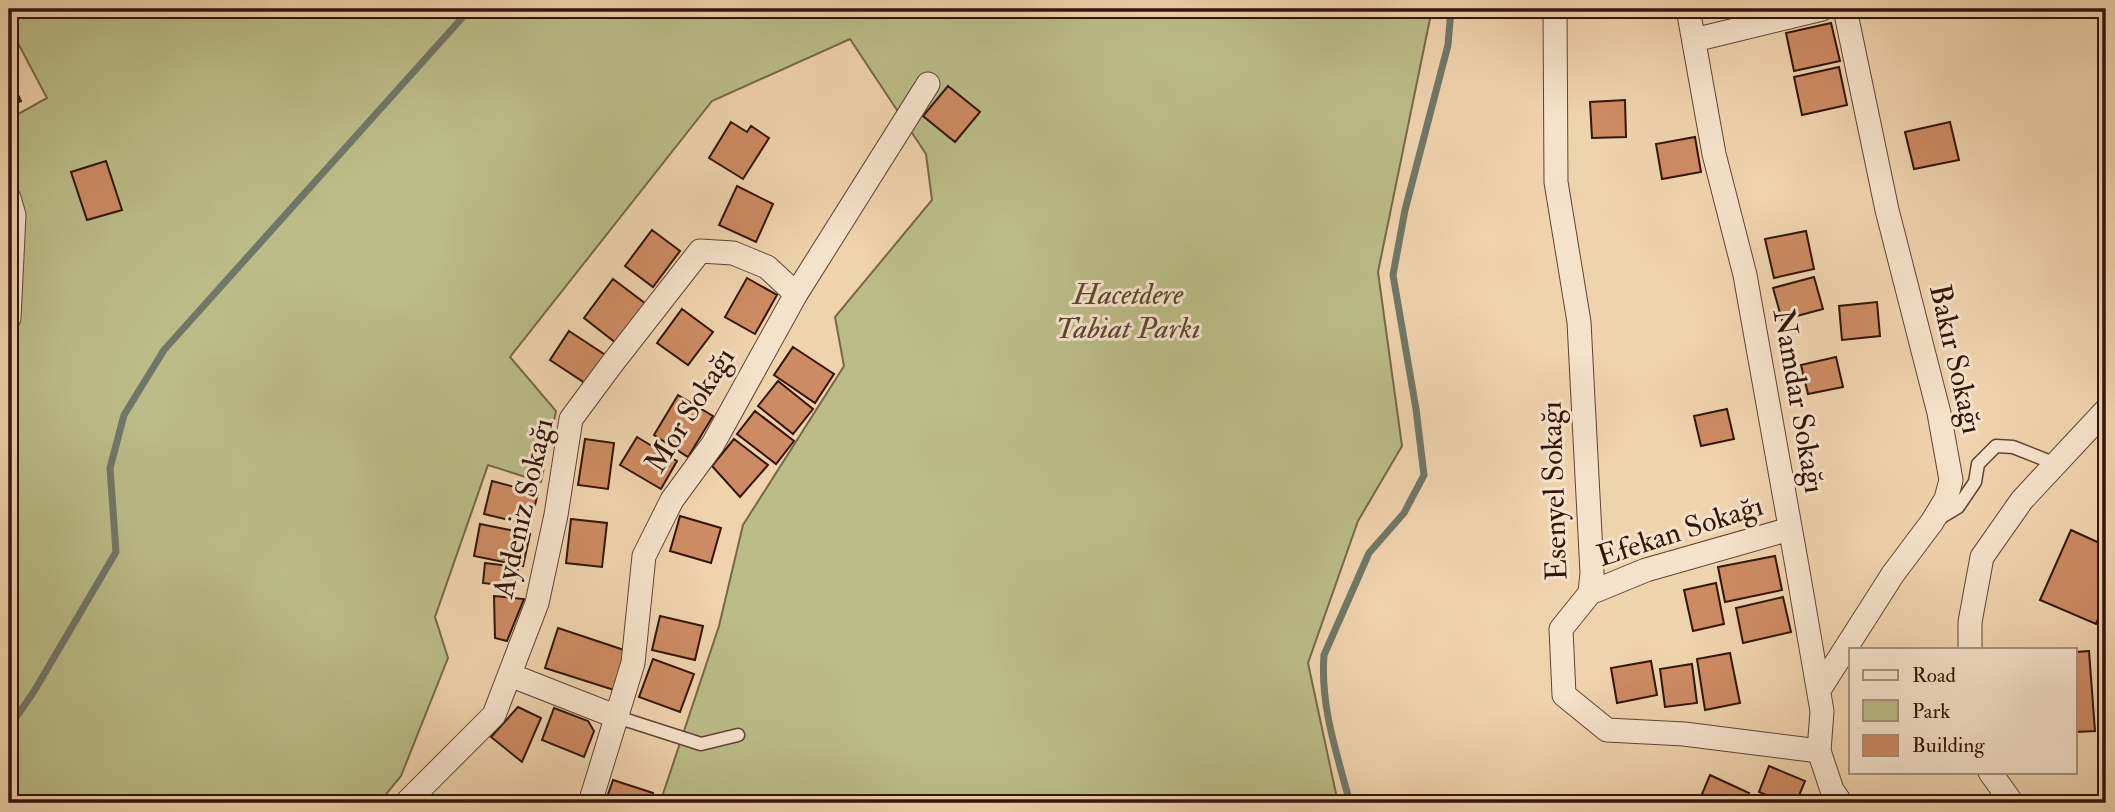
<svg xmlns="http://www.w3.org/2000/svg" width="2115" height="812" viewBox="0 0 2115 812" font-family="'IM FELL Double Pica',serif">
  <style>
    .green { fill: #bbbc88; stroke: #766848; stroke-width: 2 }
    .lines { fill: none; stroke-linecap: round; stroke-linejoin: round }
    .stream { stroke: #717766; stroke-width: 7 }
    .building { fill: #cd8b63; stroke: #321508; stroke-width: 2 }
    .service-casing { stroke: #614431; stroke-width: 15 }
    .minor-casing { stroke: #614431; stroke-width: 25 }
    .service { stroke: #f5e2ca; stroke-width: 12 }
    .minor { stroke: #f5e2ca; stroke-width: 23 }
    .labels { text-anchor: middle; dominant-baseline: central; stroke-width: 6; stroke-linejoin: round; paint-order: stroke }
    .park-label { font-size: 30px; font-style: italic; fill: #5b472e; stroke: #f5e2ca }
    .street-label { font-size: 30px; fill: #321508; stroke: #f5e2ca }
  </style>
  <rect width="100%" height="100%" fill="#efd3ad"/>
  <filter id="stains"><feTurbulence type="fractalNoise" baseFrequency=".00286" numOctaves="4"/><feColorMatrix values="0 0 0 0 .2 0 0 0 0 .09 0 0 0 0 .02 0 0 0 .5 -.17"/></filter>
  <radialGradient id="worn" r=".72"><stop offset=".6" stop-color="#630" stop-opacity="0"/><stop offset="1" stop-color="#630" stop-opacity=".3"/></radialGradient>
  <path class="green" d="M 9,9 L 1432,9 L 1378,272 L 1402,446 L 1358,521 L 1308,663 L 1338,803 L 660,803 L 719,626 L 743,525 L 844,366 L 835,317 L 932,200 L 926,154 L 850,39 L 712,101 L 510,357 L 556,411 L 541,482 L 488,465 L 435,617 L 448,658 L 401,776 L 379,803 L 9,803 L 9,424 L 23,219 L 9,185 L 9,119 L 47,98 L 9,26 Z"/>
  <g class="lines">
    <path class="stream" d="M 9,727 L 33,693 L 116,552 L 110,468 L 124,415 L 164,350 L 470,9
      M 1350,803 C 1337,754 1320,706 1324,655 L 1369,553 L 1404,513 L 1424,475 L 1416,409 L 1393,275 L 1405,210 L 1448,45 L 1451,9"/>
  </g>
  <path class="building" d="M 1831,23 L 1840,61 L 1794,71 L 1786,33 Z
    M 1839,67 L 1847,105 L 1802,115 L 1794,77 Z
    M 9,76 L 21,101 L 9,107 Z
    M 948,86 L 980,112 L 955,142 L 923,116 Z
    M 1625,100 L 1626,137 L 1592,138 L 1590,102 Z
    M 731,122 L 747,132 L 751,126 L 769,138 L 743,179 L 709,158 Z
    M 1950,122 L 1959,160 L 1914,169 L 1905,132 Z
    M 1695,137 L 1701,172 L 1662,179 L 1656,144 Z
    M 106,161 L 122,210 L 87,220 L 71,172 Z
    M 737,186 L 773,204 L 756,242 L 719,225 Z
    M 652,230 L 680,251 L 653,287 L 625,266 Z
    M 1806,231 L 1814,269 L 1774,278 L 1765,239 Z
    M 1814,277 L 1823,309 L 1782,320 L 1773,288 Z
    M 747,278 L 777,295 L 755,334 L 725,317 Z
    M 613,279 L 646,304 L 616,343 L 584,318 Z
    M 1877,302 L 1880,336 L 1842,340 L 1839,306 Z
    M 682,309 L 713,332 L 688,365 L 657,343 Z
    M 569,331 L 607,356 L 588,385 L 550,360 Z
    M 793,347 L 834,374 L 815,403 L 774,375 Z
    M 1836,357 L 1843,387 L 1808,394 L 1801,365 Z
    M 778,381 L 813,409 L 793,434 L 758,406 Z
    M 678,395 L 713,416 L 688,457 L 654,435 Z
    M 1727,409 L 1734,439 L 1701,446 L 1694,416 Z
    M 755,411 L 794,441 L 776,464 L 737,434 Z
    M 637,437 L 677,461 L 661,489 L 620,465 Z
    M 585,439 L 614,443 L 608,489 L 578,485 Z
    M 734,439 L 768,465 L 740,497 L 712,466 Z
    M 492,481 L 538,493 L 530,525 L 484,514 Z
    M 680,516 L 721,528 L 711,563 L 670,551 Z
    M 571,519 L 607,523 L 602,567 L 566,563 Z
    M 480,524 L 530,534 L 523,566 L 474,556 Z
    M 2071,530 L 2106,546 L 2106,600 L 2096,624 L 2040,600 Z
    M 1775,556 L 1782,590 L 1725,602 L 1718,567 Z
    M 485,563 L 518,567 L 516,587 L 483,583 Z
    M 1716,583 L 1724,624 L 1693,631 L 1684,590 Z
    M 494,596 L 524,599 L 507,641 L 495,638 Z
    M 1783,597 L 1791,632 L 1743,643 L 1736,608 Z
    M 660,616 L 703,626 L 695,660 L 652,650 Z
    M 558,628 L 627,651 L 614,690 L 545,668 Z
    M 2089,651 L 2095,731 L 2075,732 L 2075,652 Z
    M 1730,653 L 1740,703 L 1705,710 L 1697,659 Z
    M 653,659 L 694,674 L 680,712 L 639,697 Z
    M 1651,661 L 1657,695 L 1617,703 L 1611,668 Z
    M 1692,664 L 1697,703 L 1665,707 L 1660,669 Z
    M 518,707 L 541,718 L 522,762 L 491,737 Z
    M 554,708 L 588,721 L 594,731 L 584,757 L 542,740 Z
    M 1769,766 L 1805,781 L 1796,803 L 1785,803 L 1759,792 Z
    M 1710,775 L 1749,793 L 1744,803 L 1722,803 L 1702,794 Z
    M 613,780 L 653,793 L 650,803 L 605,803 Z"/>
  <g class="lines">
    <defs>
      <path id="service" d="M 1938,519 L 1958,507 L 1975,482 L 1978,464 L 1996,446 L 2013,447 L 2056,464
        M 617,717 L 701,744 L 738,735"/>
      <path id="minor" d="M 1555,9 L 1556,182 L 1579,322 L 1592,573 L 1590,593 L 1561,629 L 1564,695 L 1607,730 L 1684,734 L 1819,751
        M 1688,9 L 1714,154 L 1745,275 L 1797,566 L 1822,711 L 1819,751 L 1832,790 L 1841,803
        M 1694,40 L 1822,9
        M 9,198 L 14,215 L 9,318
        M 1590,593 L 1646,570 L 1790,529
        M 1970,649 L 1970,622 L 1982,557 L 2022,500 L 2106,410
        M 510,675 L 617,717
        M 1819,690 L 1893,574 L 1932,522 L 1946,499 L 1951,480 L 1939,413 L 1887,210 L 1845,9
        M 1990,772 L 2012,803
        M 406,803 L 494,715 L 537,603 L 556,515 L 571,419 L 611,365 L 700,251 L 733,253 L 767,267 L 796,294
        M 590,803 L 633,663 L 644,556 L 672,500 L 713,444 L 796,294 L 928,84"/>
    </defs>
    <use href="#service" class="service-casing"/>
    <use href="#minor" class="minor-casing"/>
    <use href="#service" class="service"/>
    <use href="#minor" class="minor"/>
  </g>
  <g class="labels">
    <g class="park-label">
      <text x="1128" y="294">Hacetdere<tspan x="1128" dy="34">Tabiat Parkı</tspan></text>
    </g>
    <g class="street-label">
      <text transform="translate(1956 359) rotate(77)">Bakır Sokağı</text>
      <text transform="translate(1799 401) rotate(80)">Namdar Sokağı</text>
      <text transform="translate(690 410) rotate(-58)">Mor Sokağı</text>
      <text transform="translate(1554 491) rotate(-92)">Esenyel Sokağı</text>
      <text transform="translate(523 508) rotate(-77)">Aydeniz Sokağı</text>
      <text transform="translate(1680 531) rotate(-18)">Efekan Sokağı</text>
    </g>
  </g>
  <rect width="2115" height="812" fill="none" stroke="#efd3ad" stroke-width="35"/>
  <rect x="10" y="10" width="2094" height="791" fill="none" stroke="#321508" stroke-width="3.5"/>
  <rect x="18" y="18" width="2080" height="777" fill="none" stroke="#321508" stroke-width="2"/>
  <rect x="1849" y="648" width="228" height="126" fill="#f5e2ca" stroke="#a7907c" stroke-width="2"/>
  <rect x="1863" y="670" width="35" height="10" fill="#f5e2ca" stroke="#a7907c" stroke-width="2"/>
  <text x="1912" y="682" font-size="21" fill="#321508">Road</text>
  <rect x="1863" y="700" width="35" height="21" fill="#bbbc88" stroke="#a7907c" stroke-width="2"/>
  <text x="1912" y="718" font-size="21" fill="#321508">Park</text>
  <rect x="1863" y="735" width="35" height="21" fill="#cd8b63" stroke="#a7907c" stroke-width="2"/>
  <text x="1912" y="752" font-size="21" fill="#321508">Building</text>
  <rect width="100%" height="100%" filter="url(#stains)"/>
  <rect width="100%" height="100%" fill="url(#worn)"/>
</svg>
